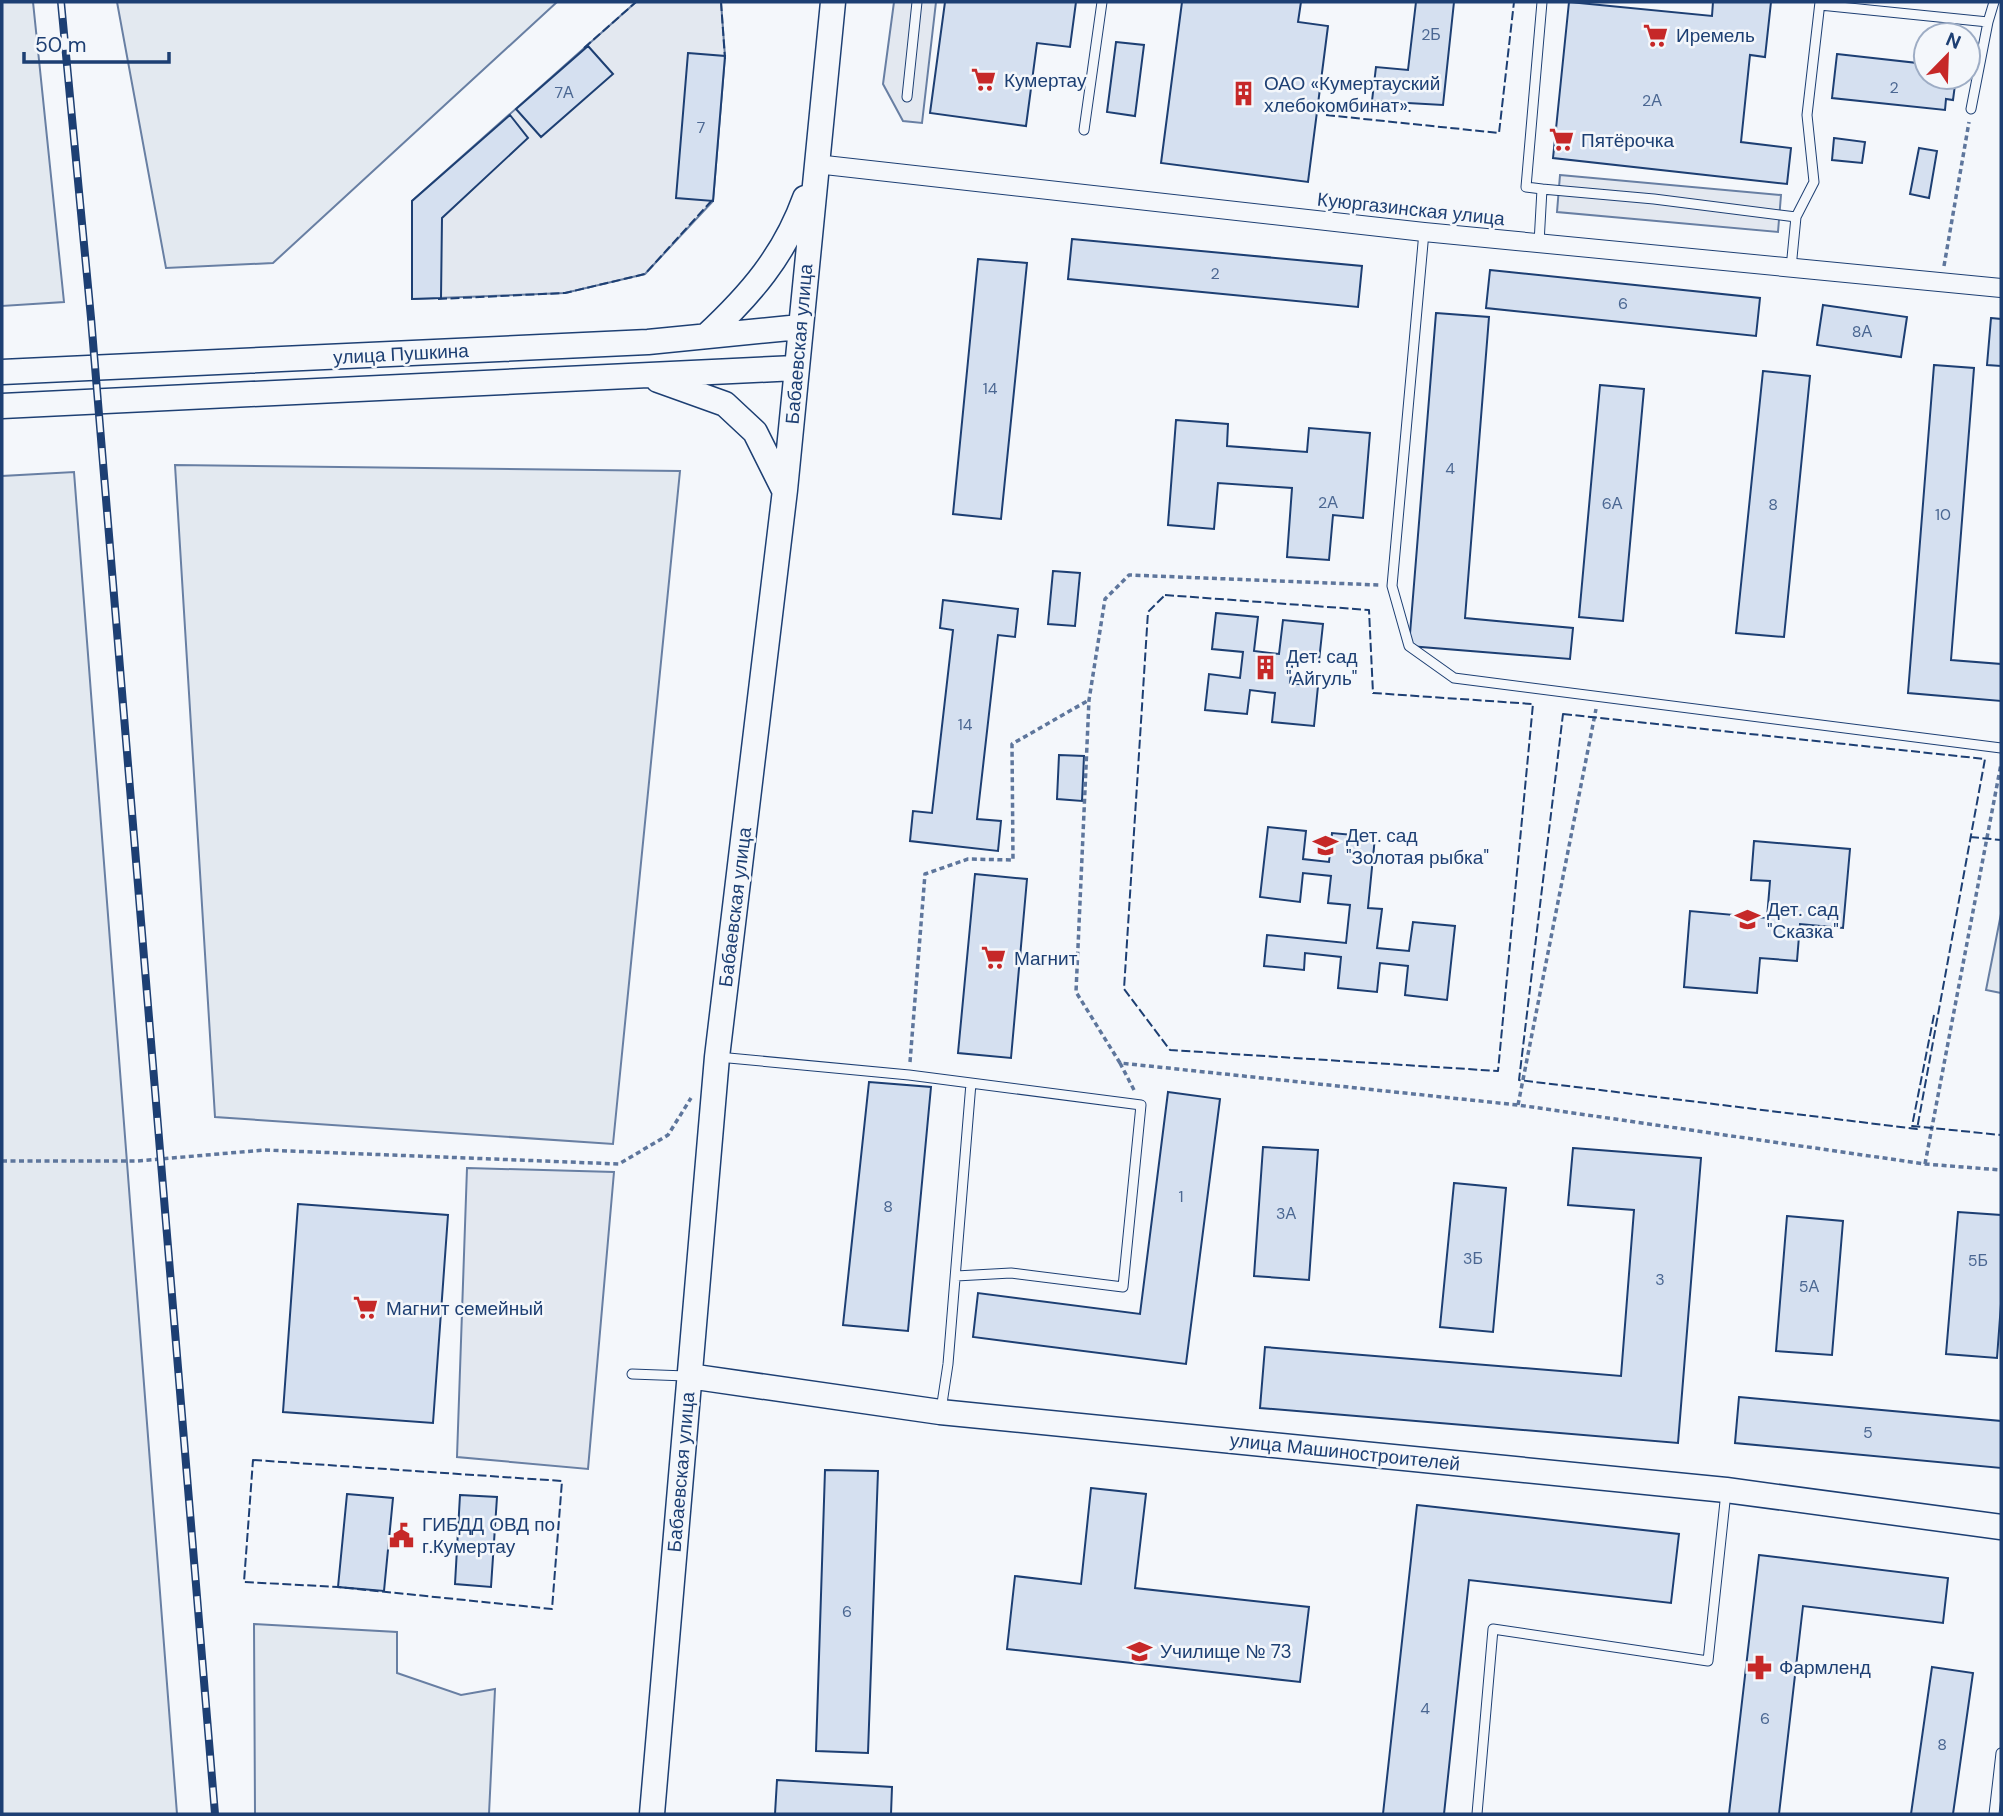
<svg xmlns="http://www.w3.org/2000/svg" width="2003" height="1816" viewBox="0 0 2003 1816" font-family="'DM Sans',sans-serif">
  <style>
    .green { fill: #e3e9f0; stroke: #687fa3; stroke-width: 2 }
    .parking { fill: #e3e8f0; stroke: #687fa3; stroke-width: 2 }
    .building { fill: #d5e0f0; stroke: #1d3f73; stroke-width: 2 }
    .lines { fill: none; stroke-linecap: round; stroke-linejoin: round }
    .lane-casing { stroke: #1d3f73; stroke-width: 11 }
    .street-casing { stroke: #1d3f73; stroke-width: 20 }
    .secondary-casing { stroke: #1d3f73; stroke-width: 27 }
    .path { stroke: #5e769c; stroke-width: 3.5; stroke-dasharray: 5 3.5; stroke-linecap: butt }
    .lane { stroke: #f4f7fb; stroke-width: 9 }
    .street { stroke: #f4f7fb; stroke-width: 18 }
    .secondary { stroke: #f4f7fb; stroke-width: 24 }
    .rail-casing { stroke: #1d3f73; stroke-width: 8 }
    .rail { stroke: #f4f7fb; stroke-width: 5; stroke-dasharray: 16; stroke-linecap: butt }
    .fence { stroke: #1d3f73; stroke-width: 2; stroke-dasharray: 9 3.5; stroke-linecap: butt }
    .labels { text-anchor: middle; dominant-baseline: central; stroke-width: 5; stroke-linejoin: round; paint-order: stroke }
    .number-label { font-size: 16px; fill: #4b6792 }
    .poi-label { font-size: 19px; fill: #1d3f73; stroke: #f4f7fb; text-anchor: start }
    .street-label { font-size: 19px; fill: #1d3f73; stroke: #f4f7fb }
  </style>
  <rect width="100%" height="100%" fill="#f4f7fb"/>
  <path class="green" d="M 2,2 L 33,2 L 64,302 L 2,306 Z
    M 117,2 L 557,2 L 273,263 L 166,268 Z
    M 175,465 L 680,471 L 613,1144 L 215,1117 Z
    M 74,472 L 177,1814 L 2,1814 L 2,476 Z
    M 2001,914 L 2001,993 L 1986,990 Z
    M 254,1624 L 397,1632 L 397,1673 L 461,1695 L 495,1689 L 489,1814 L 255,1814 Z"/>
  <path class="parking" d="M 636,2 L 721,2 L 725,56 L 713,201 L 645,274 L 565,293 L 412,299 L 412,201 Z
    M 894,2 L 936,2 L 922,123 L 903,121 L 883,84 Z
    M 1560,175 L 1781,195 L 1778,232 L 1557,212 Z
    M 467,1168 L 614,1172 L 588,1469 L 457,1457 Z"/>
  <path class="building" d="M 945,2 L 1076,2 L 1070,47 L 1037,43 L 1026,126 L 930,113 Z
    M 1182,2 L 1301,2 L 1298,22 L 1328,26 L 1308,182 L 1161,163 Z
    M 1416,2 L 1454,2 L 1443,105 L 1372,101 L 1376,67 L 1408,70 Z
    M 1569,2 L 1712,16 L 1713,2 L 1771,2 L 1765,57 L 1750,55 L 1741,142 L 1791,148 L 1787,184 L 1553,158 Z
    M 1116,42 L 1144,45 L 1135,116 L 1107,112 Z
    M 588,46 L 613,74 L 541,137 L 516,109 Z
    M 688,53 L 725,56 L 713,201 L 676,198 Z
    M 1837,54 L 1926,64 L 1926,77 L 1956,77 L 1953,100 L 1946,99 L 1945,110 L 1832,98 Z
    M 510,115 L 528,138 L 442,218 L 441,298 L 412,299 L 412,201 Z
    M 1834,138 L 1865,142 L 1862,163 L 1832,160 Z
    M 1919,148 L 1937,151 L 1929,198 L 1910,194 Z
    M 1072,239 L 1362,266 L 1358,307 L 1068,279 Z
    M 978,259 L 1027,263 L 1001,519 L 953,514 Z
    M 1490,270 L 1760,298 L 1756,336 L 1486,308 Z
    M 1823,305 L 1907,317 L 1901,357 L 1817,345 Z
    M 1436,313 L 1489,317 L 1465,618 L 1573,628 L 1570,659 L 1409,646 Z
    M 1991,318 L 2001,319 L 2001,366 L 1987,365 Z
    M 1934,365 L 1974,368 L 1951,660 L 2001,664 L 2001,701 L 1908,693 Z
    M 1763,371 L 1810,376 L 1784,637 L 1736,633 Z
    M 1600,385 L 1644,389 L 1623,621 L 1579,617 Z
    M 1176,420 L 1228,424 L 1227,446 L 1307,452 L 1309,428 L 1370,433 L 1363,518 L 1333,515 L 1329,560 L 1287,557 L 1292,488 L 1218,483 L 1214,529 L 1168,525 Z
    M 1053,571 L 1080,573 L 1075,626 L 1048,624 Z
    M 943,600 L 1018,609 L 1015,637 L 998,635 L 977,819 L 1001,821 L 998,851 L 910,841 L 913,811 L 932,813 L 953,630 L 940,628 Z
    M 1216,613 L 1258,617 L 1254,651 L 1279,654 L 1283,620 L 1323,624 L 1319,661 L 1293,658 L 1290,683 L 1318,686 L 1314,726 L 1272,722 L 1275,693 L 1250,690 L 1247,714 L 1205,710 L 1209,674 L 1240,678 L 1243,652 L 1212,649 Z
    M 1059,755 L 1084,756 L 1082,801 L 1057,799 Z
    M 1268,827 L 1306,831 L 1303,859 L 1329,862 L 1332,833 L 1375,837 L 1368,908 L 1382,909 L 1377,948 L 1409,951 L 1413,922 L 1455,926 L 1447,1000 L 1405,995 L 1408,966 L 1380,963 L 1377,992 L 1338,988 L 1341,957 L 1305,953 L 1304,970 L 1264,966 L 1267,935 L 1346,943 L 1350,905 L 1328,903 L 1331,876 L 1303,873 L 1300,902 L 1260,897 Z
    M 1754,841 L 1850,849 L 1843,928 L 1800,924 L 1797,961 L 1760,958 L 1757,993 L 1684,987 L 1690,911 L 1767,918 L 1770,881 L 1751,880 Z
    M 975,874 L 1027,879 L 1011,1058 L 958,1053 Z
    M 869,1082 L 931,1087 L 908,1331 L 843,1325 Z
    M 1168,1092 L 1220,1099 L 1186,1364 L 973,1337 L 978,1293 L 1140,1314 Z
    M 1263,1147 L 1318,1150 L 1309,1280 L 1254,1276 Z
    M 1573,1148 L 1701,1158 L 1678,1443 L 1260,1408 L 1265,1347 L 1621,1376 L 1634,1210 L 1568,1205 Z
    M 1454,1183 L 1506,1188 L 1493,1332 L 1440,1327 Z
    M 298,1204 L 448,1215 L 433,1423 L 283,1412 Z
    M 1958,1212 L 2001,1215 L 2001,1304 L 1997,1358 L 1946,1354 Z
    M 1787,1216 L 1843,1221 L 1832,1355 L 1776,1351 Z
    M 1739,1397 L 2001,1421 L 2001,1468 L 1735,1443 Z
    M 825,1470 L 878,1471 L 868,1753 L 816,1751 Z
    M 1091,1488 L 1146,1494 L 1135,1588 L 1309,1607 L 1300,1682 L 1007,1649 L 1015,1576 L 1081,1584 Z
    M 347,1494 L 393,1498 L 384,1591 L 338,1587 Z
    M 460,1495 L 497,1497 L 491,1587 L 455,1584 Z
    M 1417,1505 L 1679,1534 L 1671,1603 L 1469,1580 L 1444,1814 L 1383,1814 Z
    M 1759,1555 L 1948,1578 L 1943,1623 L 1803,1606 L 1779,1814 L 1729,1814 Z
    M 1932,1667 L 1973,1673 L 1953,1814 L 1911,1814 Z
    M 777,1780 L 892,1787 L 891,1814 L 775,1814 Z"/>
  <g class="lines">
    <defs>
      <path id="lane" d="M 1820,5 L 1988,22 L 1994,2
        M 907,97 L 917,2
        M 1971,109 L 1988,22
        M 1084,130 L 1102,2
        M 1542,189 L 1654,199 L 1796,217
        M 1424,232 L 1392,586 L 1409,646 L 1454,678 L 2001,748
        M 1539,243 L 1542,189 L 1526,187 L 1542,2
        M 1791,268 L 1796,217 L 1814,182 L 1807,115 L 1820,2
        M 718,1057 L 909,1075 L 1141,1105 L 1123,1287 L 1011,1273 L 956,1276
        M 632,1374 L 686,1376
        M 941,1410 L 948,1364 L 971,1083
        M 1477,1814 L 1493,1629 L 1708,1661 L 1726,1492
        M 1994,1814 L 2001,1753"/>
      <path id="street" d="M 816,164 L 1424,232 L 2001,288"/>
      <path id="secondary" d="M 706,336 C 750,295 784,256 805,198
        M 2,372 L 648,342 L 800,327
        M 658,380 L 725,404 L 755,432 L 784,490
        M 2,406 L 796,368
        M 689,1376 L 940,1412 L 1726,1490 L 2001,1527
        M 652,1814 L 717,1057 L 785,490 L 833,2"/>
    </defs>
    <use href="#lane" class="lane-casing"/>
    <use href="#street" class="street-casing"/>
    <use href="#secondary" class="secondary-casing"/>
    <path class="path" d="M 1944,266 L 1969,122
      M 910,1062 L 925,874 L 968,859 L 1013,860 L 1012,744 L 1089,700
      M 1120,1063 L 1076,992 L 1089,700 L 1105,599 L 1129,575 L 1379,585
      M 1134,1090 L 1120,1063 L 1518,1105 L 1925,1164 L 2001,1170
      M 1518,1105 L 1596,709
      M 2,1161 L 138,1161 L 264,1150 L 619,1164 L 668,1135 L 691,1098
      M 1925,1164 L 2001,764"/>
    <use href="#lane" class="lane"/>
    <use href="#street" class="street"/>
    <use href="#secondary" class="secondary"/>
    <defs>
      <path id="rail" d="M 61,2 L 91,318 L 215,1814"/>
    </defs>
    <use href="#rail" class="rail-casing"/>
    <use href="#rail" class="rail"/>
    <path class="fence" d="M 721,2 L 725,59
      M 584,48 L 636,2
      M 1326,115 L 1499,133 L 1514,2
      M 438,299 L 565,293 L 645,274 L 714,198
      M 1165,595 L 1369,610 L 1373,693 L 1533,704 L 1498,1071 L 1170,1050 L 1124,989 L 1148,612 Z
      M 1563,714 L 1985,759 L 1917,1129 L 1519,1080 Z
      M 1970,837 L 2001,840
      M 1934,1015 L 1912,1126 L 2001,1135
      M 253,1460 L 562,1481 L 552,1609 L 338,1587 L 244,1582 Z"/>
  </g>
  <defs>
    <symbol id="supermarket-bare" viewBox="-9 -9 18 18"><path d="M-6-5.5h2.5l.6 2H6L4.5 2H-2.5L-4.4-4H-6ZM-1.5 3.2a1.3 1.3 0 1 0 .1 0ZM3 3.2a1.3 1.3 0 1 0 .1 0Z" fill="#c62828" stroke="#f4f7fb" stroke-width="2.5" paint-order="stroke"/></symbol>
    <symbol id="building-bare" viewBox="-9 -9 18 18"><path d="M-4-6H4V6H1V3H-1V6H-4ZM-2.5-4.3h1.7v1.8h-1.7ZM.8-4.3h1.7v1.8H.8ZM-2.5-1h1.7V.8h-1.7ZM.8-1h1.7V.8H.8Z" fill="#c62828" stroke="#f4f7fb" stroke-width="2.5" paint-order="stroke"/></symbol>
    <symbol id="school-bare" viewBox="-9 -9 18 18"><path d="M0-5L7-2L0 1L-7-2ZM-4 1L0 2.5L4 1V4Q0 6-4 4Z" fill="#c62828" stroke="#f4f7fb" stroke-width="2.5" paint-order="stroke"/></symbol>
    <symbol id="civic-bare" viewBox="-9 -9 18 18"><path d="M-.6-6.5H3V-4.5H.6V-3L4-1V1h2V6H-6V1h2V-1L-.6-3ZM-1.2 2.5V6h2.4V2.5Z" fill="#c62828" stroke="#f4f7fb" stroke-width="2.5" paint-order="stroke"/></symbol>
    <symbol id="university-bare" viewBox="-9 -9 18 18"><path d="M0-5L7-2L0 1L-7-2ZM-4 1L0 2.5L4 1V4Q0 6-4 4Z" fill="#c62828" stroke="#f4f7fb" stroke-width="2.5" paint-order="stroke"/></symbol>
    <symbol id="pharmacy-bare" viewBox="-9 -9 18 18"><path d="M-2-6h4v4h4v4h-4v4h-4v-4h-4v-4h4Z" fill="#c62828" stroke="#f4f7fb" stroke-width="2.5" paint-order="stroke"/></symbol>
  </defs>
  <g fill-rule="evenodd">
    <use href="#supermarket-bare" x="1638" y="18" width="35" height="35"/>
    <use href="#supermarket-bare" x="966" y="62" width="35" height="35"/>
    <use href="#building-bare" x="1226" y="76" width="35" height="35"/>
    <use href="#supermarket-bare" x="1544" y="122" width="35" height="35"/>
    <use href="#building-bare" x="1248" y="650" width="35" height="35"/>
    <use href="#school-bare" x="1308" y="828" width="35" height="35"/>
    <use href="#school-bare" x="1730" y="902" width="35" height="35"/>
    <use href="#supermarket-bare" x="976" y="940" width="35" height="35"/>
    <use href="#supermarket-bare" x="348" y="1290" width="35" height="35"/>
    <use href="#civic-bare" x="384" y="1518" width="35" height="35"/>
    <use href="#university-bare" x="1122" y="1634" width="35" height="35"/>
    <use href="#pharmacy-bare" x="1742" y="1650" width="35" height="35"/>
  </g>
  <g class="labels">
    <g class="number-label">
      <text x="1431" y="34">2Б</text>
      <text x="1894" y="87">2</text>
      <text x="564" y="92">7А</text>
      <text x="1652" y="100">2А</text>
      <text x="701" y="127">7</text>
      <text x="1215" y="273">2</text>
      <text x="1623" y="303">6</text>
      <text x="1862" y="331">8А</text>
      <text x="990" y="388">14</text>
      <text x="1450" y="468">4</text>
      <text x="1328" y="502">2А</text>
      <text x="1612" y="503">6А</text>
      <text x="1773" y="504">8</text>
      <text x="1943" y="514">10</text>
      <text x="965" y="724">14</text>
      <text x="1181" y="1196">1</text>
      <text x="888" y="1206">8</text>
      <text x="1286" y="1213">3А</text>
      <text x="1473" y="1258">3Б</text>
      <text x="1978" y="1260">5Б</text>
      <text x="1660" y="1279">3</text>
      <text x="1809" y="1286">5А</text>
      <text x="1868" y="1432">5</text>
      <text x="847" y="1611">6</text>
      <text x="1425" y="1708">4</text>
      <text x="1765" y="1718">6</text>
      <text x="1942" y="1744">8</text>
    </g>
    <g class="poi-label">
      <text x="1676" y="35">Иремель</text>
      <text x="1004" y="80">Кумертау</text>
      <text x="1264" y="83">ОАО «Кумертауский<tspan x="1264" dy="22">хлебокомбинат».</tspan></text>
      <text x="1581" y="140">Пятёрочка</text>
      <text x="1286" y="656">Дет. сад<tspan x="1286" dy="22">"Айгуль"</tspan></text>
      <text x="1346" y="835">Дет. сад<tspan x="1346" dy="22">"Золотая рыбка"</tspan></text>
      <text x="1767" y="909">Дет. сад<tspan x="1767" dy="22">"Сказка"</tspan></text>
      <text x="1014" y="958">Магнит</text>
      <text x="386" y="1308">Магнит семейный</text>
      <text x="422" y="1524">ГИБДД ОВД по<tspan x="422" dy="22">г.Кумертау</tspan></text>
      <text x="1160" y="1651">Училище № 73</text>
      <text x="1779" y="1667">Фармленд</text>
    </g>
    <g class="street-label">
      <text transform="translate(1411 209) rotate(6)">Куюргазинская улица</text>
      <text transform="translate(799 344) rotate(-85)">Бабаевская улица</text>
      <text transform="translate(401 354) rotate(-3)">улица Пушкина</text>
      <text transform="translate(735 907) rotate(-83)">Бабаевская улица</text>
      <text transform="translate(1345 1452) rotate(6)">улица Машиностроителей</text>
      <text transform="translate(681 1472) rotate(-85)">Бабаевская улица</text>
    </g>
  </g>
  <rect width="2003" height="1816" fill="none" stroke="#1d3f73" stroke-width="7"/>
  <g transform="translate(1947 56) rotate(23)"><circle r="33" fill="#f4f7fb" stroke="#9eadc5" stroke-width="2"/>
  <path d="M0-5L12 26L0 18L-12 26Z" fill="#c62828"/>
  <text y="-10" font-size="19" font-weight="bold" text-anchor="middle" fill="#1d3f73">N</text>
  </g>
  <path d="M24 52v10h145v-10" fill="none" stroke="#1d3f73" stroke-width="3.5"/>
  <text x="35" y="52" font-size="21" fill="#1d3f73" stroke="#f4f7fb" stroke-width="5" paint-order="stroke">50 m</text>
</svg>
